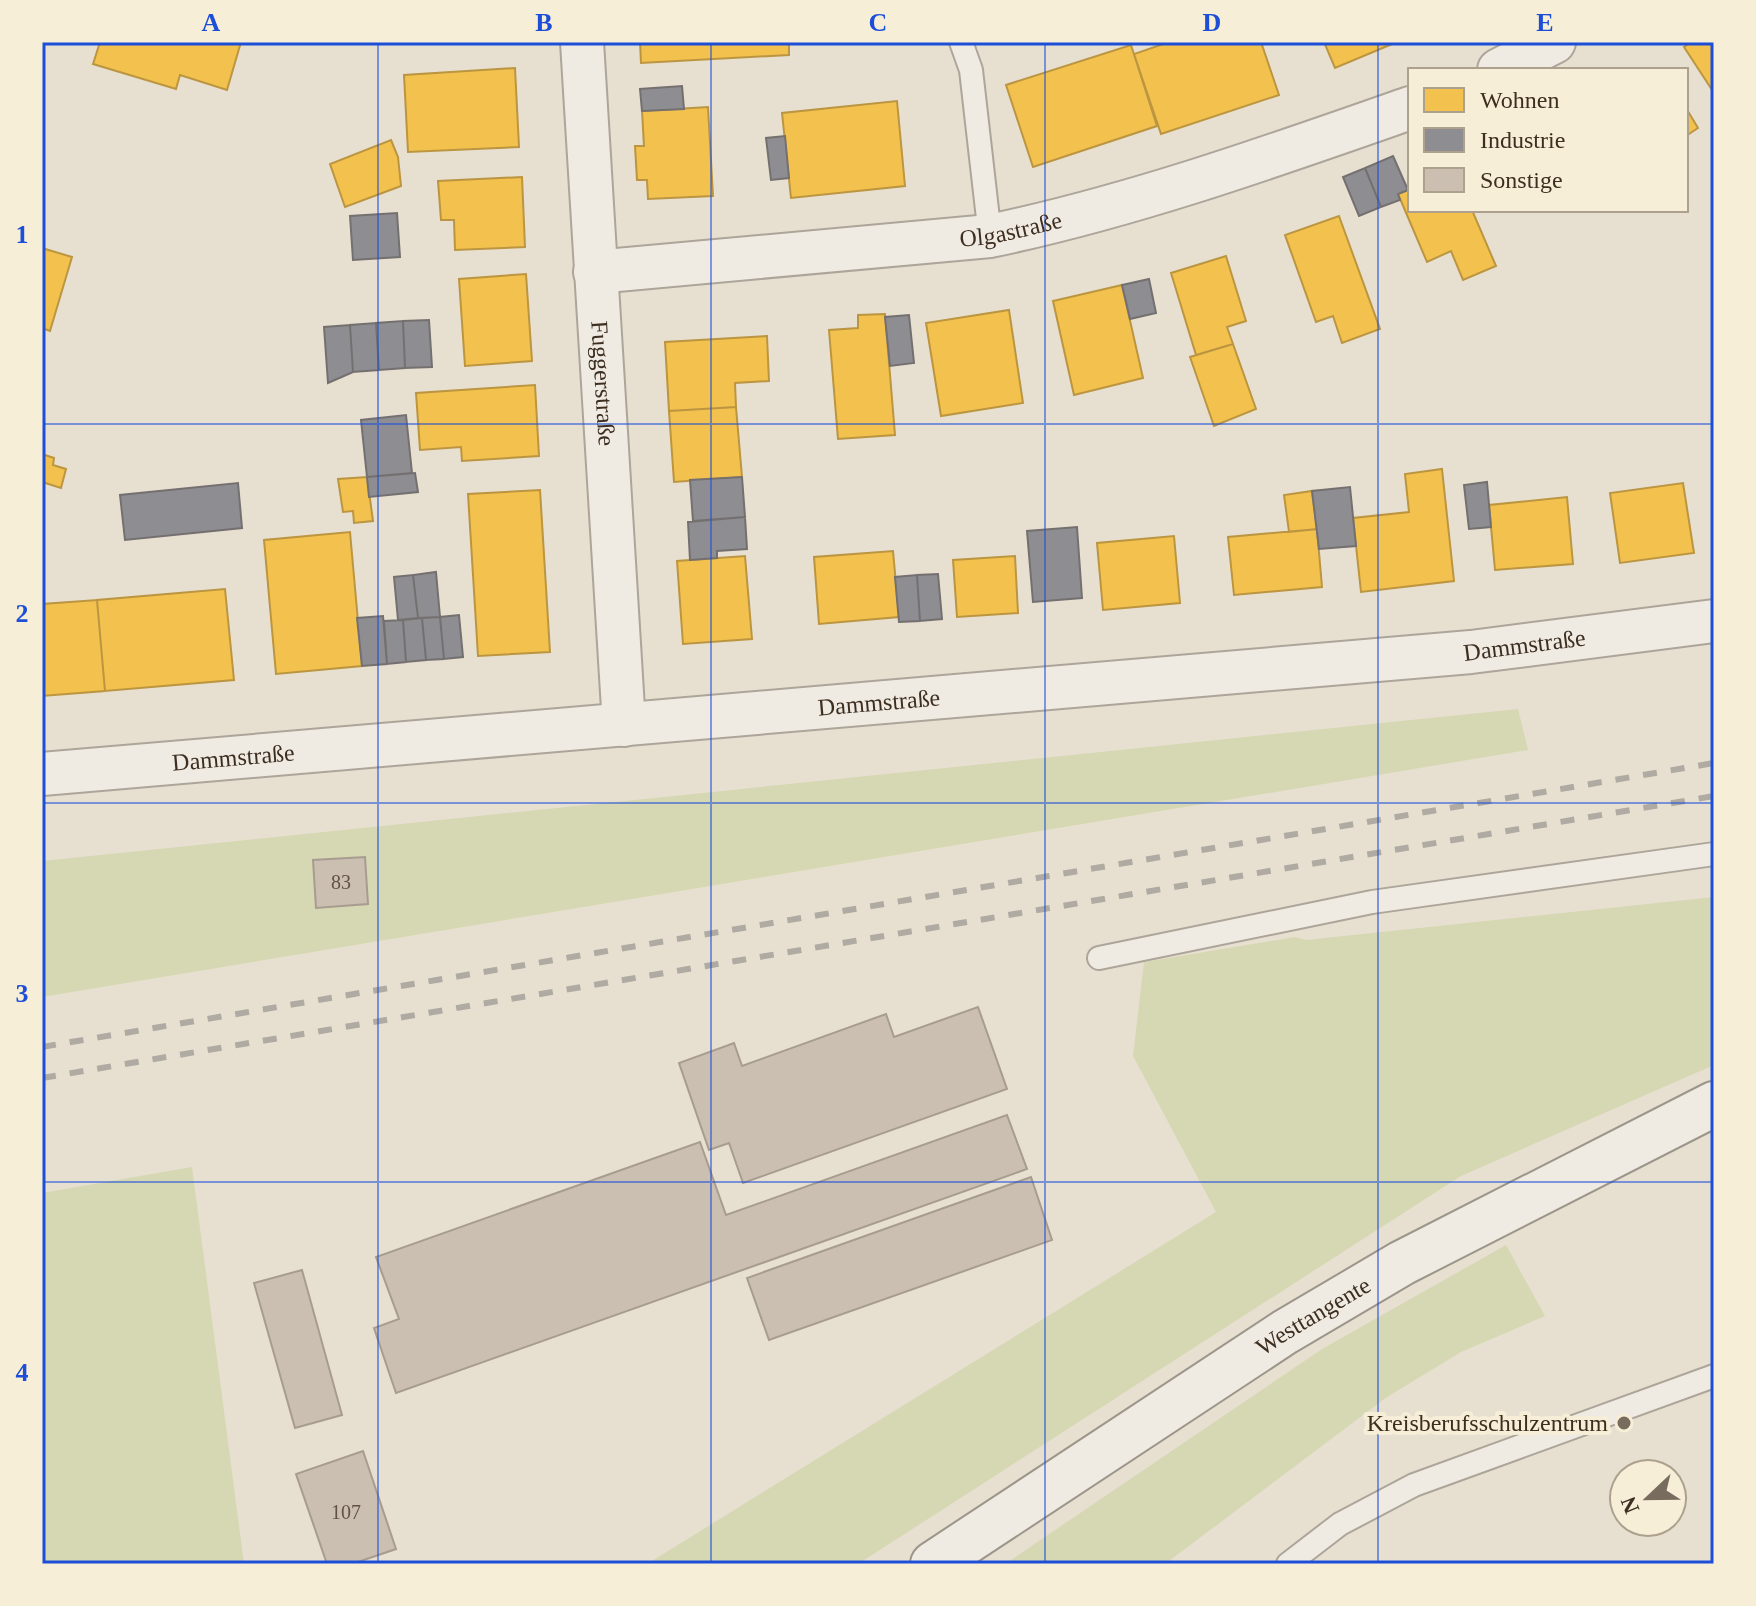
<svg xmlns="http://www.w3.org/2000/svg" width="1756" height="1606" viewBox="0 0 1756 1606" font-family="'Times New Roman',serif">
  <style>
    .green { fill: #d6d7b3 }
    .homes { fill: #f2c14e; stroke: #bc9540; stroke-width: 2 }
    .industry { fill: #8d8d92; stroke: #757070; stroke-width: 2 }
    .building { fill: #cbbfb2; stroke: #a89c90; stroke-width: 2 }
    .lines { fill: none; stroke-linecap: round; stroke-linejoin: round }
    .lane-casing { stroke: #ada599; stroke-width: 26 }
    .street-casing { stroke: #ada599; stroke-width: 46 }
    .secondary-casing { stroke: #9c958a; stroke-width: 48 }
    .lane { stroke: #efebe3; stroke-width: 22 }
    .street { stroke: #efebe3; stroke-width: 42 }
    .secondary { stroke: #efebe3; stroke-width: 44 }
    .rail { stroke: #afaaa2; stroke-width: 6; stroke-dasharray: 14 14; stroke-linecap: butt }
    .grid { fill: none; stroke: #1d4ed8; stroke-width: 2; stroke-opacity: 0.55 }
    .poi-dot { fill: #786c5e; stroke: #f7eed8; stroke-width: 3 }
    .labels { text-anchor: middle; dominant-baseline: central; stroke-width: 8; stroke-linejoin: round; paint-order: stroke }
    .number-label { font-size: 20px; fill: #605244 }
    .street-label { font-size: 24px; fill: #3d2e20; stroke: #f7eed8 }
    .poi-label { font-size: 24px; fill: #3d2e20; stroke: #f7eed8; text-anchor: end }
    .neatline { fill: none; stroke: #1d4ed8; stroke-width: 3 }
    .grid-label { font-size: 26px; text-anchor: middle; font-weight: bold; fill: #1d4ed8 }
  </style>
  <rect width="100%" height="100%" fill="#e7e0d1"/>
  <path class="green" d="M 1518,709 L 1528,750 L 42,997 L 42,861 Z
    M 1714,897 L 1714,1065 L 1461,1176 L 858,1564 L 647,1564 L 1216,1212 L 1133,1056 L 1144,962 L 1295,937 L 1306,940 Z
    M 192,1167 L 244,1564 L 42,1564 L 42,1193 Z
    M 1506,1245 L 1545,1316 L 1461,1352 L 1387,1397 L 1165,1564 L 1005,1564 L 1322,1349 Z"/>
  <path class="homes" d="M 100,42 L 241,42 L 227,90 L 180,75 L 176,89 L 93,64 Z
    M 640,42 L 789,42 L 789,55 L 641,63 Z
    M 1169,42 L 1261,42 L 1279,95 L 1161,134 L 1134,54 Z
    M 1324,42 L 1397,42 L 1335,68 Z
    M 1691,42 L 1714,42 L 1714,93 L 1684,47 Z
    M 1131,45 L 1157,126 L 1033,167 L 1006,85 Z
    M 515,68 L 519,147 L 408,152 L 404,75 Z
    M 897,101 L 905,186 L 791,198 L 782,113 Z
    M 708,107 L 713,196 L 648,199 L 647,180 L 637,180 L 635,146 L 644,146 L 642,111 Z
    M 1686,108 L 1698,128 L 1686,136 Z
    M 391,140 L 398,157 L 401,186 L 345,207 L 330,164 Z
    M 522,177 L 525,247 L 455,250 L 454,220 L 441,220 L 438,181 Z
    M 1408,190 L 1410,210 L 1472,210 L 1496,266 L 1463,280 L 1451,251 L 1427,262 L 1398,194 Z
    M 1339,216 L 1380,329 L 1342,343 L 1333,316 L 1316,322 L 1285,235 Z
    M 42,248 L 72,257 L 50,331 L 42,328 Z
    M 1226,256 L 1246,321 L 1227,327 L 1233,344 L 1196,355 L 1171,273 Z
    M 526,274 L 532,361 L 465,366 L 459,279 Z
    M 1122,285 L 1143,378 L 1074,395 L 1053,301 Z
    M 1009,310 L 1023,403 L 941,416 L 926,323 Z
    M 885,314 L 895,435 L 838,439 L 829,330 L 858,328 L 858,315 Z
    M 767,336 L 769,381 L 735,383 L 736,407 L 669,411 L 665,342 Z
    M 1233,344 L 1256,409 L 1214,426 L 1190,357 Z
    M 535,385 L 539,456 L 462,461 L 461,447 L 420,450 L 416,393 Z
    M 736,407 L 742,477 L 674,482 L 669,411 Z
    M 42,454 L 54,458 L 53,465 L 66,469 L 61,488 L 42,482 Z
    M 1442,469 L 1454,581 L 1361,592 L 1353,518 L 1409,512 L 1405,474 Z
    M 367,477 L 373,521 L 354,523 L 353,511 L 343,512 L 338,479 Z
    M 1683,483 L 1694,553 L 1620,563 L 1610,493 Z
    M 540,490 L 550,652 L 478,656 L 468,494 Z
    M 1312,491 L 1317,529 L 1289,532 L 1284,495 Z
    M 1567,497 L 1573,564 L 1495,570 L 1489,505 Z
    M 1317,529 L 1322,587 L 1234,595 L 1228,537 Z
    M 350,532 L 362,666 L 276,674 L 264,540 Z
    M 1174,536 L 1180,603 L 1103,610 L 1097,543 Z
    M 893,551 L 899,617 L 819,624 L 814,557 Z
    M 745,556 L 752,639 L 683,644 L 677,561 Z
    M 1015,556 L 1018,613 L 957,617 L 953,560 Z
    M 225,589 L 234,680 L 105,691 L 97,600 Z
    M 97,600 L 105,691 L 42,696 L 42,604 Z"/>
  <path class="industry" d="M 682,86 L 684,109 L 642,111 L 640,89 Z
    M 785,136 L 789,178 L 771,180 L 766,138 Z
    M 1393,156 L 1408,190 L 1398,194 L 1400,200 L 1381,207 L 1365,168 Z
    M 1365,168 L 1381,207 L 1359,216 L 1343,177 Z
    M 397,213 L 400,257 L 353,260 L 350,216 Z
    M 1149,279 L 1156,313 L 1130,319 L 1122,285 Z
    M 909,315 L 914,363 L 890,366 L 885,317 Z
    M 429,320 L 432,367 L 405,368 L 403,321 Z
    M 403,321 L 405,368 L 379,370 L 376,323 Z
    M 376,323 L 379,370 L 353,372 L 350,325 Z
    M 350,325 L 353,372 L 328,383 L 324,327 Z
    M 406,415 L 412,473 L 367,477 L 361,420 Z
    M 415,473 L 418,492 L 369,497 L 367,477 Z
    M 742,477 L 745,517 L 693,521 L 690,480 Z
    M 1487,482 L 1491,527 L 1469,529 L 1464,485 Z
    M 238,483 L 242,528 L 125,540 L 120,495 Z
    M 1350,487 L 1356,546 L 1319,549 L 1312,491 Z
    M 745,517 L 747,549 L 717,551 L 717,558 L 690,560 L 688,522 Z
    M 1077,527 L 1082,598 L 1033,602 L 1027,531 Z
    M 436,572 L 440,617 L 418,618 L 413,575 Z
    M 938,574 L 942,619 L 920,621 L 917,575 Z
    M 413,575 L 418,618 L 398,620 L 394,577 Z
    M 917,575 L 920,621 L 899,622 L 895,577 Z
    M 459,615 L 463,657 L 444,659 L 440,617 Z
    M 383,616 L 387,664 L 362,666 L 357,618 Z
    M 440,617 L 444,659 L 426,660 L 422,618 Z
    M 422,618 L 426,660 L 406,662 L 403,620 Z
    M 403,620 L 406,662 L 387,664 L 384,621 Z"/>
  <path class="building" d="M 365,857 L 368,904 L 316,908 L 313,860 Z
    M 978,1007 L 1007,1089 L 743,1183 L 729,1143 L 709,1150 L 679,1063 L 734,1043 L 742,1066 L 886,1014 L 894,1037 Z
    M 1007,1115 L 1027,1169 L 396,1393 L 374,1328 L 399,1319 L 376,1257 L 700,1142 L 726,1215 Z
    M 1031,1177 L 1052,1240 L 769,1340 L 747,1278 Z
    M 302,1270 L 342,1415 L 295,1428 L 254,1283 Z
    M 363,1451 L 396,1549 L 352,1564 L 327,1564 L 296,1474 Z"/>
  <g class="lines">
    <defs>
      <path id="lane" d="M 961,42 L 971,70 L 990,236
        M 1099,958 L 1372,902 L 1714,854
        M 1288,1564 L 1340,1524 L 1414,1485 L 1714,1376"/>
      <g id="street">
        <path id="s1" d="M 582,42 L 624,725"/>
        <path d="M 1499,70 L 1554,42"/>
        <path id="s2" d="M 595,272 L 990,236 C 1133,206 1273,156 1410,108"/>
        <path id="s3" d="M 42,774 L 1471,652 L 1714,621"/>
      </g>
      <g id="secondary">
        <path id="s4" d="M 933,1564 L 1285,1332 L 1402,1263 L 1714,1104"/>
      </g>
    </defs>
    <use href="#lane" class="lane-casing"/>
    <use href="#street" class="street-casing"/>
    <use href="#secondary" class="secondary-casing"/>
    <use href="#lane" class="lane"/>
    <use href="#street" class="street"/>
    <use href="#secondary" class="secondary"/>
    <path class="rail" d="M 42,1047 L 1714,763
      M 42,1078 L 1714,796"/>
  </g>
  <path class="grid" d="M 378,42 L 378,1564M 711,42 L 711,1564M 1045,42 L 1045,1564M 1378,42 L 1378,1564M 42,424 L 1714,424M 42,803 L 1714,803M 42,1182 L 1714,1182"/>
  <circle class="poi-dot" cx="1624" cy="1423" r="8"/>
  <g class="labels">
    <g class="number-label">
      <text x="341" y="882">83</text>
      <text x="346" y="1512">107</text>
    </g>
    <g class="street-label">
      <text stroke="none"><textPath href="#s2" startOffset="418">Olgastraße</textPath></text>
      <text stroke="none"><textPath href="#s1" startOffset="342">Fuggerstraße</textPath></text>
      <text stroke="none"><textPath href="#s3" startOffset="1488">Dammstraße</textPath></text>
      <text stroke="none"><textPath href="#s3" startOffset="840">Dammstraße</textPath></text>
      <text stroke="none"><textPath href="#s3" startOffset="192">Dammstraße</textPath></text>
      <text stroke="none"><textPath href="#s4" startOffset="454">Westtangente</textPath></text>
    </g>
    <g class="poi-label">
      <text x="1608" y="1423">Kreisberufsschulzentrum</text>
    </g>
  </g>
  <rect width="1756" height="1606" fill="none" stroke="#f7eed8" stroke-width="88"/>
  <rect x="1408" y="68" width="280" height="144" fill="#f7eed8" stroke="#ada18e" stroke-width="2"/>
  <rect x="1424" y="88" width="40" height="24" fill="#f2c14e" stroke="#ada18e" stroke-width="2"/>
  <text x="1480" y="108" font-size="24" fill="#3d2e20">Wohnen</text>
  <rect x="1424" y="128" width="40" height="24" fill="#8d8d92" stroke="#ada18e" stroke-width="2"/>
  <text x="1480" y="148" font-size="24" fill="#3d2e20">Industrie</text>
  <rect x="1424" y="168" width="40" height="24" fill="#cbbfb2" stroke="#ada18e" stroke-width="2"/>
  <text x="1480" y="188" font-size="24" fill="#3d2e20">Sonstige</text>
  <g transform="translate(1648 1498) rotate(248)"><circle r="38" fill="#f7eed8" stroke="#ada18e" stroke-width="2"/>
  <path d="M0-6L14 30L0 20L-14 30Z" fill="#786c5e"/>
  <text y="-12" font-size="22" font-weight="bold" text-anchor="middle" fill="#3d2e20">N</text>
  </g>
  <rect x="44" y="44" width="1668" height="1518" class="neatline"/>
  <g class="grid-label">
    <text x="211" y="31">A</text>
    <text x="544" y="31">B</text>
    <text x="878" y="31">C</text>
    <text x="1212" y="31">D</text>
    <text x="1545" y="31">E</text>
    <text x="22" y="243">1</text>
    <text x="22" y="622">2</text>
    <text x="22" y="1002">3</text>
    <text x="22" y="1381">4</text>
  </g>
</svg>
